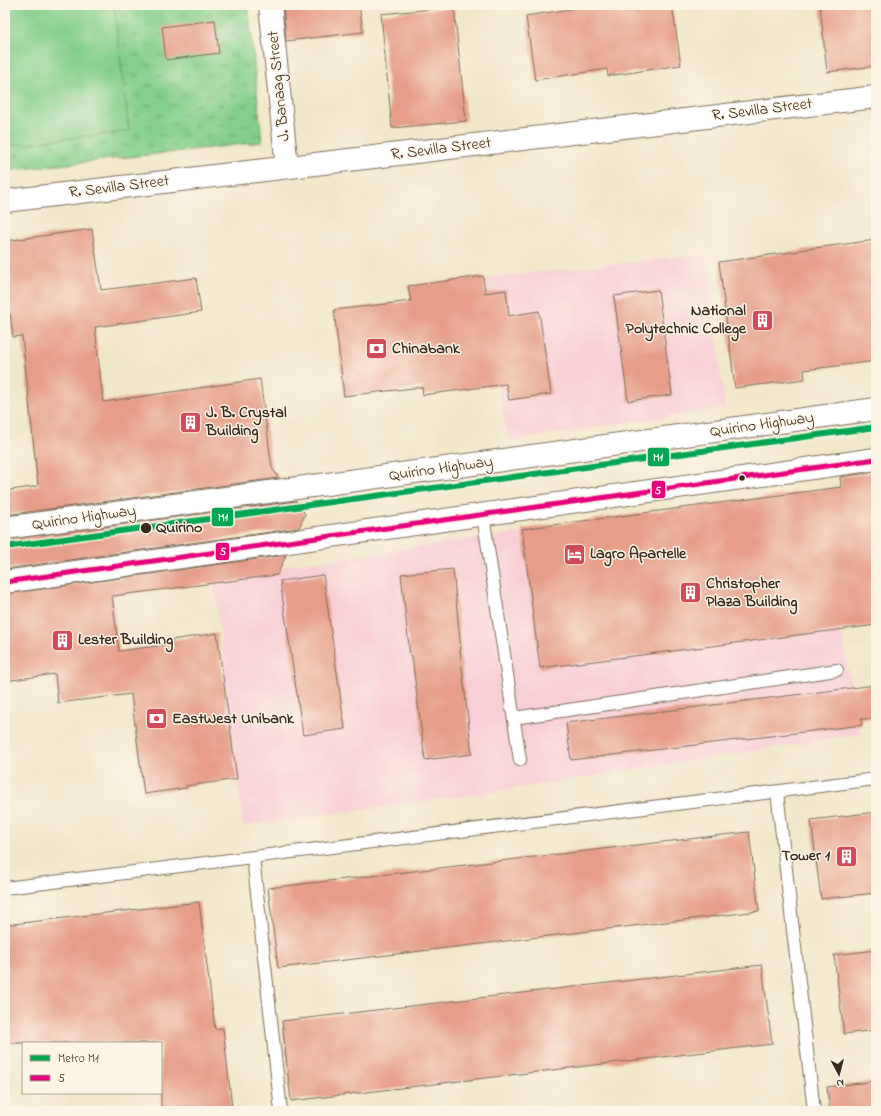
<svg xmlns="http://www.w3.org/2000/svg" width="881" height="1116" viewBox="0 0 881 1116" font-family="'Indie Flower',sans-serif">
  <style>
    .built { fill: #f7cfd5 }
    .grass { fill: url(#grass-tufts); stroke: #5f7c55 }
    .pitch { fill: #83cf8c; stroke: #5f7c55 }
    .building { fill: #e69e8a }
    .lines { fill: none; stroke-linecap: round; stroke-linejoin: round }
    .service-casing { stroke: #7b6c5b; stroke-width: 14 }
    .minor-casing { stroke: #7b6c5b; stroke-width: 24 }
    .primary-casing { stroke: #7b6c5b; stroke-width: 24 }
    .service { stroke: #fff; stroke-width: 12 }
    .minor { stroke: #fff; stroke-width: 22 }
    .primary { stroke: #fff; stroke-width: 22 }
    .bus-1-casing { stroke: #fcf5e5; stroke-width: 8 }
    .bus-1 { stroke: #e5007d; stroke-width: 5 }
    .metro-1-casing { stroke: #fcf5e5; stroke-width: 9 }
    .metro-1 { stroke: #00a651; stroke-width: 6 }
    .bus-dot { fill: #3b2a1e; stroke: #fcf5e5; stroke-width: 1.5 }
    .labels { text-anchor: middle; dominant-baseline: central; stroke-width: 3; stroke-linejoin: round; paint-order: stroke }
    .street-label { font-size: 16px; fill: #3b2a1e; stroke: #fcf5e5 }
    .poi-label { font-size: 16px; font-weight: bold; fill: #3b2a1e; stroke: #fcf5e5; text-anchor: start }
    .stop-label { font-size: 16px; font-weight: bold; fill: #3b2a1e; stroke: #fcf5e5; text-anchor: start }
    .line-badge { stroke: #fcf5e5; stroke-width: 1.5 }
    .badge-label { font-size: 11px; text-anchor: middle; font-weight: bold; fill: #fff }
  </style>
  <defs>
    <pattern id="grass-tufts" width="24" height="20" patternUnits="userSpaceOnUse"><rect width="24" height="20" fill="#83cf8c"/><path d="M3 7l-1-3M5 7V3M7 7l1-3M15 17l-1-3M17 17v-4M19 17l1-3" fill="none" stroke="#6ca872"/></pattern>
  </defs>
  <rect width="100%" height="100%" fill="#fcf5e5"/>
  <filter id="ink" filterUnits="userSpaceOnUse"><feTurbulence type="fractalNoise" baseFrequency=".025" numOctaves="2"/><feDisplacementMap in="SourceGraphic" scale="8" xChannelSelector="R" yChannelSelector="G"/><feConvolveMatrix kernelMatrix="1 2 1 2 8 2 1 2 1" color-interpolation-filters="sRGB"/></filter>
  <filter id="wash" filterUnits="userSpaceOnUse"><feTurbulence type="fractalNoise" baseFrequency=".012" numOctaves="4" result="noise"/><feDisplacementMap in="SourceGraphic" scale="16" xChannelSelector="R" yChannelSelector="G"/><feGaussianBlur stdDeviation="0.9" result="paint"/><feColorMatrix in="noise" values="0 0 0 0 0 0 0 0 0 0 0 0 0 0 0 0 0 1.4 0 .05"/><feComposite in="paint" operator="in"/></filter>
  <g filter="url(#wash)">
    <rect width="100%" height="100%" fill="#f1e7cb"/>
    <path class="built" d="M 707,254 L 725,408 L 507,441 L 485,278 Z
      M 814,491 L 861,734 L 486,793 L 243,826 L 213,576 Z"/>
    <path class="grass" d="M 5,5 L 248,5 L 262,142 L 5,171 Z"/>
    <path class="pitch" d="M 5,5 L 114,5 L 129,131 L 5,146 Z"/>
    <g id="blocks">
      <path class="building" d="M 283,5 L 359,5 L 363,32 L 286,41 Z
        M 597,5 L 672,5 L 681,65 L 608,76 L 607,69 L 535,80 L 526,16 Z
        M 820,5 L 876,5 L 876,66 L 827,72 Z
        M 454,7 L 466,121 L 392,128 L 381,14 Z
        M 215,20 L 219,53 L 166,60 L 162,27 Z
        M 92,229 L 101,290 L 196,278 L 201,312 L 95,327 L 103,402 L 260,379 L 272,468 L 279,478 L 5,515 L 5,491 L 38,486 L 22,336 L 13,337 L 10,314 L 7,314 L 5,297 L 5,241 Z
        M 876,240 L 876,361 L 804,370 L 805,379 L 735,388 L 719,262 L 799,251 L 799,250 Z
        M 483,276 L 485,293 L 506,290 L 509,316 L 539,311 L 551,394 L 509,400 L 506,384 L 423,395 L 422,387 L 344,396 L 334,310 L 411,301 L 408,286 Z
        M 658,290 L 672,395 L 628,401 L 614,296 Z
        M 876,472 L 876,625 L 540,668 L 522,529 L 841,487 L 840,477 Z
        M 296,501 L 305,514 L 299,528 L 5,569 L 5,540 Z
        M 286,555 L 277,575 L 112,596 L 119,651 L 172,644 L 171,640 L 217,633 L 237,779 L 186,786 L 186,788 L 144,794 L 131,694 L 58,703 L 55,674 L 5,681 L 5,594 Z
        M 453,569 L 461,650 L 460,650 L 472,754 L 425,760 L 412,656 L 410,656 L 401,574 Z
        M 323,575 L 345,729 L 303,735 L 280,581 Z
        M 876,685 L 876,718 L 861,719 L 862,725 L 571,760 L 566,723 Z
        M 876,812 L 876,893 L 821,899 L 811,820 Z
        M 749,832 L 759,911 L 278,968 L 268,888 Z
        M 199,902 L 215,1029 L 223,1028 L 232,1108 L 204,1111 L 161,1111 L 161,1043 L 5,1043 L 5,925 Z
        M 876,950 L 876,1030 L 844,1034 L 834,955 Z
        M 762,965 L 772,1044 L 291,1101 L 282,1021 Z
        M 876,1081 L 876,1111 L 830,1111 L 827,1087 Z"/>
    </g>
  </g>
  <g filter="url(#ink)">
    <use href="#blocks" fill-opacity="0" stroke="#7b6c5b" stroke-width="1"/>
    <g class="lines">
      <defs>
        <path id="service" d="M 483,515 L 520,760
          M 514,718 L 837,670
          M 777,792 L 814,1111
          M 253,857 L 281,1111
          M 5,888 L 876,779"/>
        <path id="minor" d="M 270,5 L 287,167
          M 5,201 L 876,97"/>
        <path id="primary" d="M 5,528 L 876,409
          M 5,582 L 876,459"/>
      </defs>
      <use href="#service" class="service-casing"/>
      <use href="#minor" class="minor-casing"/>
      <use href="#primary" class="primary-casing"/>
      <use href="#service" class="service"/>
      <use href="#minor" class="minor"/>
      <use href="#primary" class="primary"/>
      <defs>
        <path id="bus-1" d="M 5,582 L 876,459"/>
      </defs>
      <use href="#bus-1" class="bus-1-casing"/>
      <use href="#bus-1" class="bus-1"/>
      <defs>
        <path id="metro-1" d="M 5,547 L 876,427"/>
      </defs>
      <use href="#metro-1" class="metro-1-casing"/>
      <use href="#metro-1" class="metro-1"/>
    </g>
  </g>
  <defs>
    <symbol id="building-square" viewBox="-11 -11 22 22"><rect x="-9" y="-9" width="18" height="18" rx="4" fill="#d1495b" stroke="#fcf5e5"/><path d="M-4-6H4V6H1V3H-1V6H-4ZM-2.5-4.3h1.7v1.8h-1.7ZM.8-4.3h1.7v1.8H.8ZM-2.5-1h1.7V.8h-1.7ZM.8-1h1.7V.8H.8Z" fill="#fff"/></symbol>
    <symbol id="bank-square" viewBox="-11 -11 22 22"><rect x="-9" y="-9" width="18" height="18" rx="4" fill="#d1495b" stroke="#fcf5e5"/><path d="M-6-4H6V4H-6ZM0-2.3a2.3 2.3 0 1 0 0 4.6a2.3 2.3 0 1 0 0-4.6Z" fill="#fff"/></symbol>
    <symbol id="hotel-square" viewBox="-11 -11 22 22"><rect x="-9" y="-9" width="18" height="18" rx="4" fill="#d1495b" stroke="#fcf5e5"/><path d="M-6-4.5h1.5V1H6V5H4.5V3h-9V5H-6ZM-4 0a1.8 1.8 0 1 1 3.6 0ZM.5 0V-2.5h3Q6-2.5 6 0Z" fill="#fff"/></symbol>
  </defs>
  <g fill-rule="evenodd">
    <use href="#building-square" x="750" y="308" width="25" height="25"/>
    <use href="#bank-square" x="364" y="336" width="25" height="25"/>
    <use href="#building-square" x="178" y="410" width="25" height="25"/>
    <use href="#hotel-square" x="562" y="542" width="25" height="25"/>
    <use href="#building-square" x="678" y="580" width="25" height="25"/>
    <use href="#building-square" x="50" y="628" width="25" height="25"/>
    <use href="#bank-square" x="144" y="706" width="25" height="25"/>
    <use href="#building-square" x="834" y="844" width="25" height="25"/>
  </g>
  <g class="bus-dot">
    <circle cx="742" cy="478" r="3.5"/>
    <circle cx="146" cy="528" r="6"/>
  </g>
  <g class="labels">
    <g class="street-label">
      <text transform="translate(279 86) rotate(-96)">J. Banaag Street</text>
      <text transform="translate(762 110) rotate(-7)">R. Sevilla Street</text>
      <text transform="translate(441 149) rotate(-7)">R. Sevilla Street</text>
      <text transform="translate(119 187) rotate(-7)">R. Sevilla Street</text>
      <text transform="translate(762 425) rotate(-8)">Quirino Highway</text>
      <text transform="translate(441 469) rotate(-8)">Quirino Highway</text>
      <text transform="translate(84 518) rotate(-8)">Quirino Highway</text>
    </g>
    <g class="poi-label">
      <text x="746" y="311" text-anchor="end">National<tspan x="746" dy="18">Polytechnic College</tspan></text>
      <text x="392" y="349">Chinabank</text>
      <text x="206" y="413">J. B. Crystal<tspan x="206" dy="18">Building</tspan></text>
      <text x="590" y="554">Lagro Apartelle</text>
      <text x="706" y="584">Christopher<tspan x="706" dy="18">Plaza Building</tspan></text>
      <text x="78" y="640">Lester Building</text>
      <text x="172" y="719">EastWest Unibank</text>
      <text x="830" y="856" text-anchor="end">Tower 1</text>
    </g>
    <g class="stop-label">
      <text x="156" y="528">Quirino</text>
    </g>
  </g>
  <g class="line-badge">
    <rect x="647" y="447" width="23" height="20" rx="4" fill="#00a651"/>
    <rect x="651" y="480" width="15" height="19" rx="4" fill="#e5007d"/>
    <rect x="211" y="507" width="23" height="20" rx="4" fill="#00a651"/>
    <rect x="215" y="542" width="15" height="19" rx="4" fill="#e5007d"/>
  </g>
  <g class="badge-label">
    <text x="658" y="461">M1</text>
    <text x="658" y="494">5</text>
    <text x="223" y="521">M1</text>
    <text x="223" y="555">5</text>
  </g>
  <rect width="881" height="1116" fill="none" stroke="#fcf5e5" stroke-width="20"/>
  <rect x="22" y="1042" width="140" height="52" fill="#fcf5e5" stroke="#afa495"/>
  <rect x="30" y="1055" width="20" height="6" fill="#00a651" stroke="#afa495"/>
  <text x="58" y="1062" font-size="12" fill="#3b2a1e">Metro M1</text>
  <rect x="30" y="1075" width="20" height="6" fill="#e5007d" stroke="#afa495"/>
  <text x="58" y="1082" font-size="12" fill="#3b2a1e">5</text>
  <g transform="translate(839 1074) rotate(173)" stroke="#fcf5e5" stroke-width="3" paint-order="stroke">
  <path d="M0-3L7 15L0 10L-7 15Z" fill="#3b2a1e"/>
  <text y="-6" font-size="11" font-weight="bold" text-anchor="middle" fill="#3b2a1e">N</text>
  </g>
</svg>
